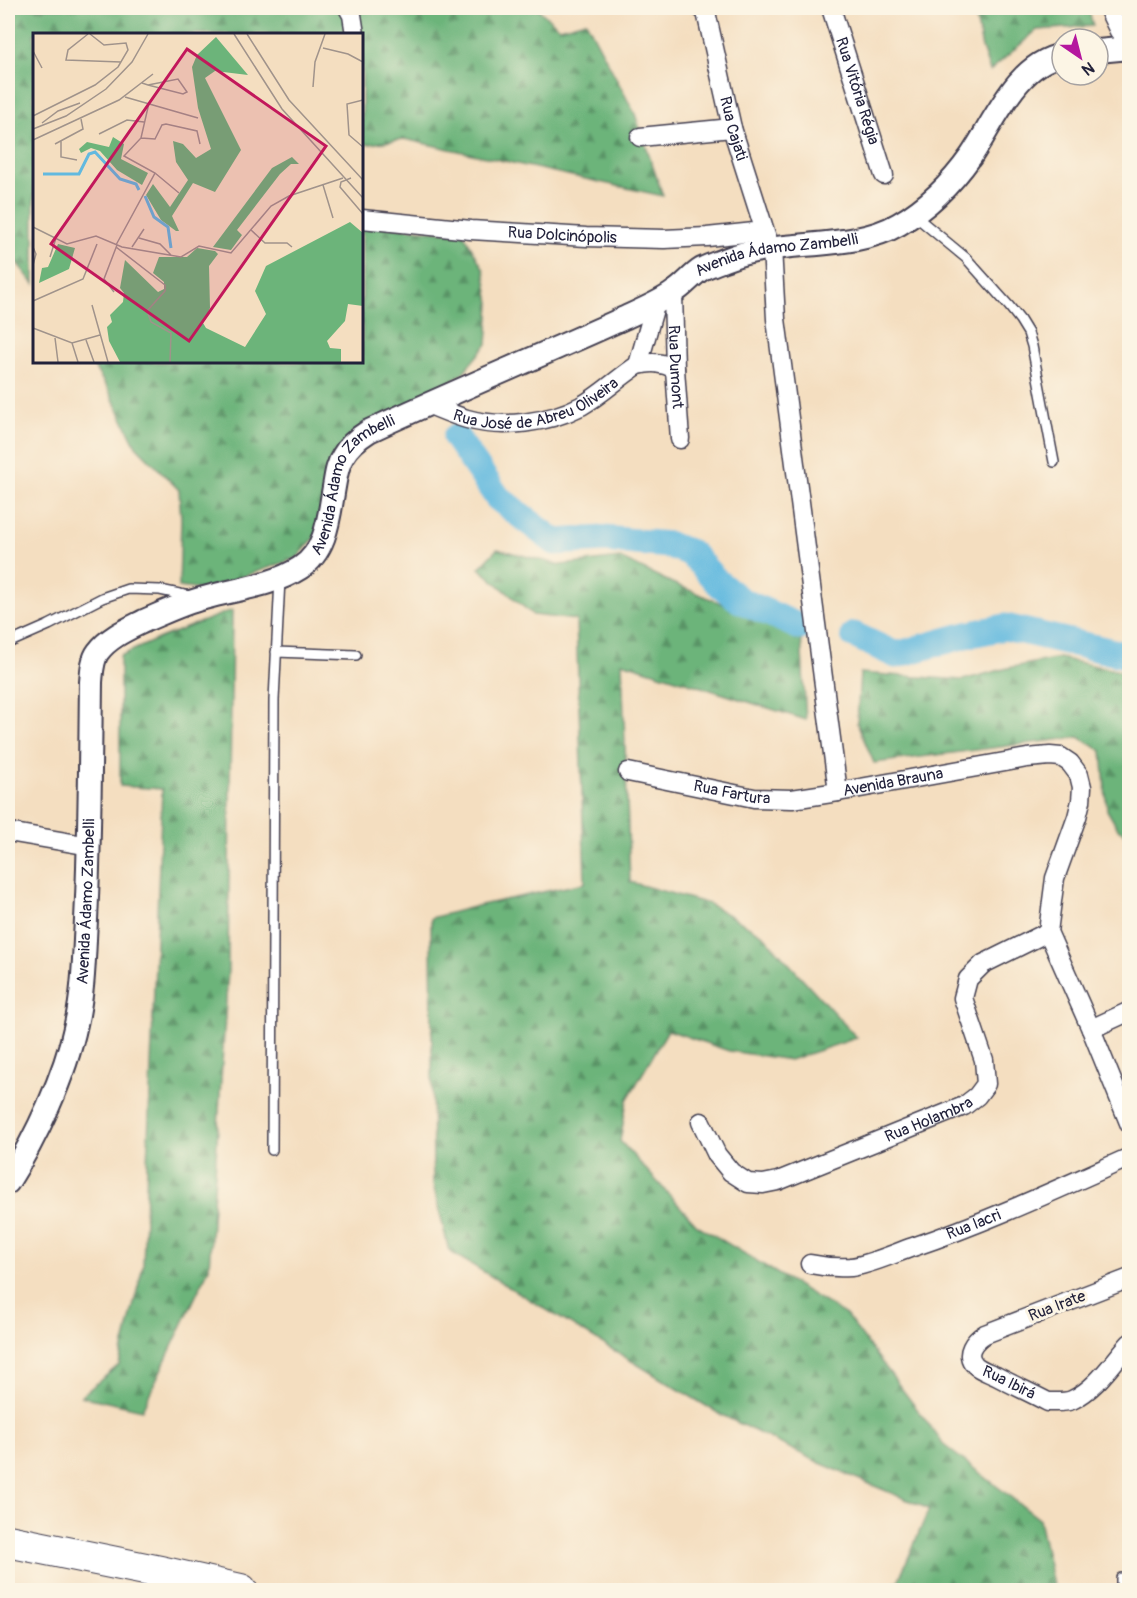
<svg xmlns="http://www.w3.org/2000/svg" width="1137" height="1598" viewBox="0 0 1137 1598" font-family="Pangolin,sans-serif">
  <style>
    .forest { fill: url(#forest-firs); stroke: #476b5a; stroke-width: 1.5 }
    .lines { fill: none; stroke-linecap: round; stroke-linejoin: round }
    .river { stroke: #62b9df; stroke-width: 27 }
    .service-casing { stroke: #423e4f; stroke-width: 12 }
    .minor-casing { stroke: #423e4f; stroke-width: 21 }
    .tertiary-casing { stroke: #423e4f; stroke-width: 26 }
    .motorway-casing { stroke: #423e4f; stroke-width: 34 }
    .service { stroke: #fff; stroke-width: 9 }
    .minor { stroke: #fff; stroke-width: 18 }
    .tertiary { stroke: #fff; stroke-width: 22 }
    .motorway { stroke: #fff; stroke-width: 32 }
    .labels { text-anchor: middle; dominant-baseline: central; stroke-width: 6; stroke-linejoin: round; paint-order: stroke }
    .street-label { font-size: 16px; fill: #22223b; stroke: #fcf5e5 }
    .inset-river { fill: none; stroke: #62b9df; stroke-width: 3 }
    .inset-road { fill: none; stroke: #a0938b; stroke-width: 1.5 }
    .view { fill: #c2185b; fill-opacity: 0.15; stroke: #c2185b; stroke-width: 3 }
    .inset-edge { fill: none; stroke: #22223b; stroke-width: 3 }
  </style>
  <defs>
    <pattern id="forest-firs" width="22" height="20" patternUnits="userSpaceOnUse" patternTransform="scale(1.5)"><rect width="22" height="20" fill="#6cb47a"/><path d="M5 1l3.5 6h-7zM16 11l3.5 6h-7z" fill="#589265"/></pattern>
  </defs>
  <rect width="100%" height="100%" fill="#fcf5e5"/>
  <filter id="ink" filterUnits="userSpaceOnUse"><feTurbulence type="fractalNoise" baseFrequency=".0167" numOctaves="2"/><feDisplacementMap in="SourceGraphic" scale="12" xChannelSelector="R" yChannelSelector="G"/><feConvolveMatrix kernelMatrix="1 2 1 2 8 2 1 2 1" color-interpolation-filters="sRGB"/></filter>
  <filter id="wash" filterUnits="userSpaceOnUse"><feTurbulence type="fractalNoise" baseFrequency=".008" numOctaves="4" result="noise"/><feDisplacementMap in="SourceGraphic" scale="24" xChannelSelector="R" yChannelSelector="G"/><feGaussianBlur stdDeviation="1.35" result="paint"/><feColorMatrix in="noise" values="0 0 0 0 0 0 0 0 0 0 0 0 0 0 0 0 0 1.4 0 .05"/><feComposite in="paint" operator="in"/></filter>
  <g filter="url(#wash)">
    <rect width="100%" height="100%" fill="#f4dec0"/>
    <path class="forest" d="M 8,8 L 539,8 L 541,12 L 560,28 L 586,21 L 635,114 L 663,196 L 404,139 L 363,145 L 362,146 L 362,34 L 34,34 L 34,284 L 13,258 L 8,209 Z
      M 974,8 L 1088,8 L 1093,26 L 1037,30 L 990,71 L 982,48 Z
      M 362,224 L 464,234 L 484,270 L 490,303 L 487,344 L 462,374 L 444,386 L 356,432 L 320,531 L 297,558 L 203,590 L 179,587 L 181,519 L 179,490 L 136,446 L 108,389 L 91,362 L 362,362 Z
      M 497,549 L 561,565 L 620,558 L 672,583 L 801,636 L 806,720 L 622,662 L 630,882 L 709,904 L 762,934 L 857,1038 L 790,1060 L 729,1051 L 668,1030 L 627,1100 L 620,1141 L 697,1225 L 846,1315 L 945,1446 L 1039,1519 L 1054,1590 L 877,1590 L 898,1582 L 929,1509 L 820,1463 L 718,1413 L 449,1251 L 433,1184 L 431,918 L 481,905 L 585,883 L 576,620 L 533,615 L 479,568 Z
      M 232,610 L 228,970 L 209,1268 L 142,1410 L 81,1396 L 119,1365 L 143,1266 L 162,789 L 120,786 L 120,656 L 160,638 Z
      M 1059,658 L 1129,673 L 1129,835 L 1118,829 L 1107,810 L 1102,751 L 1079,737 L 874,763 L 857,723 L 860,673 L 963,680 L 1008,668 Z"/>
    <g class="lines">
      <path class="river" d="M 456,437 L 498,498 L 555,542 L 604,539 L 669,545 L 691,553 L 717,582 L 740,600 L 800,627
        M 854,635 L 896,655 L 966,635 L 1005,627 L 1130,656"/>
    </g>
  </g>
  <g filter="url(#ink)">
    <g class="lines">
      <defs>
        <path id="service" d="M 914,215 L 966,258 L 1009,306 L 1020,320 L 1028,333 L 1032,346 L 1054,462
          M 8,643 L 49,625 L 102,598 L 128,589 L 160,590 L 189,596
          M 276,652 L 356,655
          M 272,1150 L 274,700 L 280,579
          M 1121,1578 L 1121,1590"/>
        <g id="minor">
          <path d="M 348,8 L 352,15 L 355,34"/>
          <path id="s1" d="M 701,8 L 706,12 L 732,128 L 768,241"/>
          <path id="s2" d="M 831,8 L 884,175"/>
          <path d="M 1108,8 L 1119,31 L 1130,46"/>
          <path d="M 640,137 L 732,128"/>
          <path id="s3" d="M 362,219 L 471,230 L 586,237 L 664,239 L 707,237 L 764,231"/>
          <path id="s4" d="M 772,248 L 776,319 L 838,792 L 1027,758 L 1050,756 L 1061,757 L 1070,763 L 1079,775 L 1082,787 L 1081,801 L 1077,817 L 1055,878 L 1048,932 L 1091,1029 L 1130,1125"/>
          <path id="s5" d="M 673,293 L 675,369 L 680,439"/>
          <path d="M 638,365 L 656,302"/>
          <path id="s6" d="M 427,404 C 440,409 453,415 467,419 C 503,429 548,423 581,406 C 601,395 618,378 638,365 C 651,362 662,362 675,369"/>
          <path id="s7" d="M 628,772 L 754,798 L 792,799 L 838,792"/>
          <path d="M 8,832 L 90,846"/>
          <path d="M 1091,1029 L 1130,1011"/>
          <path id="s8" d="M 701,1122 L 717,1155 L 731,1172 L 748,1183 L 763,1184 L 778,1181 L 964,1106 L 977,1096 L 986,1084 L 984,1060 L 963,998 L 968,979 L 983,964 L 1048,932"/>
          <path id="s9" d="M 810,1264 C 824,1267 837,1268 851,1267 C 869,1265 895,1253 913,1247 C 987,1222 1058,1189 1130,1157"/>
          <path id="s10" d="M 1130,1278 L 985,1334 C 975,1340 963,1354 975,1365 C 980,1370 990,1373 996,1376 C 1013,1385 1031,1393 1048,1402 C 1056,1402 1064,1403 1072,1400 C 1096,1389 1113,1362 1130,1343"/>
        </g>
        <g id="tertiary">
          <path d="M 1098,51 L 1130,48"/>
          <path id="s11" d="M 8,1182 C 36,1138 65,1076 76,1024 C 84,990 84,954 86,920 C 90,841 90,762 91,682 C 92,672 92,660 98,652 C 109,637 128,629 144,621 C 163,613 183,603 204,598 C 235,589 272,586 300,568 C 327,551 329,516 334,487 C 336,476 337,465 343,456 C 349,445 358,438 369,431 C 453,392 538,357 622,319 C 637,312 661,302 674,292 C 684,286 692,275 702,269 C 710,265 719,262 727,259 C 780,238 852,252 899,224 C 928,207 952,183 971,156 C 995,121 1016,64 1062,55"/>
        </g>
        <path id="motorway" d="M 8,1541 L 160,1572 L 241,1590"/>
      </defs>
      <use href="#service" class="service-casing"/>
      <use href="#minor" class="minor-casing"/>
      <use href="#tertiary" class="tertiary-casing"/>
      <use href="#motorway" class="motorway-casing"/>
      <use href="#service" class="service"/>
      <use href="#minor" class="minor"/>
      <use href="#tertiary" class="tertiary"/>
      <use href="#motorway" class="motorway"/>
    </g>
  </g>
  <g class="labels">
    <g class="street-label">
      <text stroke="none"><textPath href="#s2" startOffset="87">Rua Vitória Régia</textPath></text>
      <text stroke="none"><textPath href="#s1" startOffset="126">Rua Cajati</textPath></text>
      <text stroke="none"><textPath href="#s3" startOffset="201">Rua Dolcinópolis</textPath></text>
      <text stroke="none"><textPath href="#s11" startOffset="1376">Avenida Ádamo Zambelli</textPath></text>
      <text stroke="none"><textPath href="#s5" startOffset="74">Rua Dumont</textPath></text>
      <text stroke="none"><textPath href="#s6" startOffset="116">Rua José de Abreu Oliveira</textPath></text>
      <text stroke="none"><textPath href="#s11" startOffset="872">Avenida Ádamo Zambelli</textPath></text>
      <text stroke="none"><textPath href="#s4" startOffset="604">Avenida Brauna</textPath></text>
      <text stroke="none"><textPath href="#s7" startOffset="106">Rua Fartura</textPath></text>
      <text stroke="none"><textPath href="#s11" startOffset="296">Avenida Ádamo Zambelli</textPath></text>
      <text stroke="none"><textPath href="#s8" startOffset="272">Rua Holambra</textPath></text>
      <text stroke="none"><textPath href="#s9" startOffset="171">Rua Iacri</textPath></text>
      <text transform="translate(1057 1306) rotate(-21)">Rua Irate</text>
      <text stroke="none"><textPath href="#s10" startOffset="232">Rua Ibirá</textPath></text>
    </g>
  </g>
  <g transform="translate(33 33)">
    <rect width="330" height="330" fill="#f4dec0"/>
    <path d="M 183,4 L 215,42 L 182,38 L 172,45 L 208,117 L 182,159 L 160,150 L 139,183 L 146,198 L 143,198 L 128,187 L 113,162 L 120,151 L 137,174 L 155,147 L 143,129 L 140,108 L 150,111 L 163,125 L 178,116 L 165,75 L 159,34 L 164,22 ZM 80,104 L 91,111 L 88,126 L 115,140 L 109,152 L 84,137 L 67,118 L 58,115 L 48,120 L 46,116 L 54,109 L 76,114 ZM 259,124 L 266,131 L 258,131 L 247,141 L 204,197 L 209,202 L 198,217 L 180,214 L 239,135 ZM 317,189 L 330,200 L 330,273 L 315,271 L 312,288 L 294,308 L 297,315 L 308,316 L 308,329 L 87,329 L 76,308 L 74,294 L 79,289 L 77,282 L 90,269 L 91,260 L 87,255 L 92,227 L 125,259 L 131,256 L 131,249 L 120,240 L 126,224 L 154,224 L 164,215 L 182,218 L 185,221 L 176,233 L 177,275 L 170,290 L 173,295 L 212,314 L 233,281 L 222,258 L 233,233 ZM 25,211 L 42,215 L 36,236 L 6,250 L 9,235 L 15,234 Z" fill="#6cb47a"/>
    <path class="inset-river" d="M 10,141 L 46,141 L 56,121 L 62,119 L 87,146 L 103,151 L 106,157M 112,163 L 121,184 L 135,194 L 138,215"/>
    <path class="inset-road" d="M 55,1 L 35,17 L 33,27 L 88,29M 201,1 L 249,76 L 330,165M 214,1 L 256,67 L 330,147M 290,15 L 315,21 L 330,29M 0,18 L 9,35M 109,50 L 115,52 L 150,61 L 154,59 L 145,46 L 115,52M 280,54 L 282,29 L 292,1M 92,64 L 165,85M 330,67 L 314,71 L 316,102 L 330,114M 0,83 L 62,52 L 85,34 L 95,17 L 93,10 L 71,12 L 57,1M 9,90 L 25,78 L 47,70M 0,96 L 33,83 L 73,56 L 99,29 L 115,1M 66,101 L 94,87 L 111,89M 108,105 L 122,106 L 129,92 L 133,91 L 164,98 L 167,111M 0,107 L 86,67 L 120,41M 28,108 L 28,124 L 44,127M 22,111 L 50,96 L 48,86M 122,140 L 146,160M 318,145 L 308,149 L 307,154 L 330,181M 290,152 L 300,185M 0,194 L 34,211 L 63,203 L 89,214 L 148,224 L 166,213 L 198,220 L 238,173 L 256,163 L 310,145M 218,197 L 232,210 L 254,210 L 259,214M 106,205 L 127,211 L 138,222M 83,212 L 122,140 L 91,123 L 108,105 L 116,70M 0,214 L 3,221 L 0,232M 83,214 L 132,252 L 132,258 L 114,278 L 118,289 L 138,300 L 137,329M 99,214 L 111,196M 17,224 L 23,205M 81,259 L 71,246 L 84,212M 0,268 L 50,246 L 64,211M 59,272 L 75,329M 0,295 L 39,310 L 67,302M 22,305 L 25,329M 53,307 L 61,329M 39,310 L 45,329"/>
    <path class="view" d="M 154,16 L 293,113 L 156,308 L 18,211 Z"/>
    <rect width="330" height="330" class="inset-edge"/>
  </g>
  <rect width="1137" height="1598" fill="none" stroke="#fcf5e5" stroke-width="30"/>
  <g transform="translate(1080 57) rotate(145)"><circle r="28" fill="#fcf5e5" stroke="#a5a1a1" stroke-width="1.5"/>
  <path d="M0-4.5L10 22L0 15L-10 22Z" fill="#b5179e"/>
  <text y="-9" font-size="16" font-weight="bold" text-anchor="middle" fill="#22223b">N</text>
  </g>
</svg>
